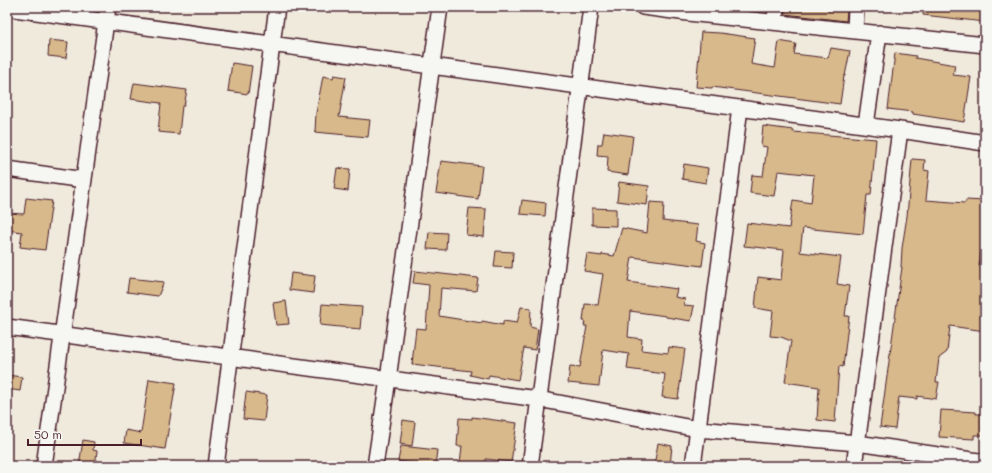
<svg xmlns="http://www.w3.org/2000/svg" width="992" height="473" viewBox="0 0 992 473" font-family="Mali,sans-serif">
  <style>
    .building { fill: #d8b98b; stroke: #4a1f2b }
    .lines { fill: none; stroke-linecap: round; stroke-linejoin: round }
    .minor-casing { stroke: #4a1f2b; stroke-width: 18 }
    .minor { stroke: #f6f6f2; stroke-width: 15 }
  </style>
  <rect width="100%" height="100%" fill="#f0eadd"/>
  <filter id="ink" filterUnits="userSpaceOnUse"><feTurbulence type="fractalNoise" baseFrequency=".025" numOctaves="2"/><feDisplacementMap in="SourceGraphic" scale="8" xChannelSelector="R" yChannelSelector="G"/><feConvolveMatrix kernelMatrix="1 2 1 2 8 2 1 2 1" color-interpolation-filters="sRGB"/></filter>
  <g filter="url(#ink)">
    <path class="building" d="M 785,7 L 836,7 L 836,9 L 847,11 L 846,21 L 785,14 Z
      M 924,7 L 985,7 L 985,22 L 923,15 Z
      M 701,32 L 720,33 L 755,38 L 751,64 L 775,68 L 779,41 L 796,44 L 794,54 L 828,58 L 831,48 L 850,51 L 845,76 L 844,76 L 840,104 L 712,87 L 712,88 L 696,87 Z
      M 49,40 L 68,42 L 66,58 L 48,56 Z
      M 895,53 L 916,56 L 915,58 L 955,65 L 953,75 L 971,77 L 964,122 L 913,114 L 913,112 L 888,109 Z
      M 232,63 L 252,66 L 248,94 L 228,91 Z
      M 334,75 L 346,77 L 339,117 L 370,120 L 368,137 L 315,132 L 316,113 L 323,76 L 333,78 Z
      M 134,83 L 187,90 L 184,106 L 182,106 L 179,134 L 158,132 L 161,103 L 131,99 Z
      M 763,126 L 793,130 L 793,132 L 876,139 L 871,195 L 867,195 L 863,234 L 803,228 L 800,252 L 841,257 L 837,284 L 849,286 L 845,316 L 849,316 L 843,367 L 839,366 L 835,422 L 817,420 L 819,387 L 785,382 L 791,341 L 781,337 L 770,336 L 773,311 L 755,308 L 758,277 L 781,280 L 784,250 L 744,246 L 747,223 L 789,228 L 793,200 L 811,203 L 814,175 L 778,171 L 774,196 L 750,193 L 752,175 L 763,176 L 767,147 L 761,146 Z
      M 604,132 L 633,136 L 628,175 L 607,172 L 608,156 L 597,155 L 598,144 L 602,144 Z
      M 912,159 L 925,160 L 924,170 L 929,171 L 926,200 L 965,203 L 966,200 L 985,201 L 985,227 L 979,266 L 985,266 L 985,331 L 950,326 L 947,352 L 939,358 L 936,382 L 939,382 L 936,399 L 917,396 L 917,399 L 899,397 L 895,429 L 880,427 L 902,267 L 901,267 L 902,248 L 907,216 Z
      M 441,161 L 482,166 L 478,199 L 436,193 Z
      M 684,164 L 708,168 L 706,183 L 682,179 Z
      M 337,168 L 350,169 L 348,191 L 334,189 Z
      M 619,182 L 649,186 L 647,205 L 617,201 Z
      M 26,198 L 52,201 L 45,250 L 20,247 L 22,232 L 7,230 L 7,213 L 24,214 Z
      M 522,200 L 546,203 L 545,216 L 520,214 Z
      M 650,202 L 664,203 L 663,221 L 698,225 L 696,241 L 705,243 L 702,266 L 632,257 L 628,282 L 677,289 L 675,297 L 685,299 L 684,305 L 694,306 L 691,321 L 666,317 L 666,316 L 630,311 L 628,337 L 642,339 L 641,350 L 668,353 L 669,347 L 685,349 L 678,399 L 662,397 L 665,374 L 627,369 L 629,354 L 603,350 L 599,386 L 568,383 L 570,366 L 580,367 L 587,326 L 584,326 L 585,321 L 583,321 L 585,304 L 598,305 L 603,274 L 584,271 L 587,254 L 602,256 L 602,254 L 614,256 L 622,228 L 647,233 Z
      M 469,208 L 486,209 L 484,237 L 466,235 Z
      M 592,208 L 616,209 L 616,226 L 592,225 Z
      M 429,232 L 447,233 L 446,250 L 427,249 Z
      M 496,251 L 513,252 L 512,268 L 494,267 Z
      M 415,271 L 478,278 L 476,291 L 441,288 L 439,316 L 482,323 L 482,321 L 503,325 L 503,321 L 517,323 L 521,307 L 531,308 L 530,327 L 538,329 L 535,350 L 524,348 L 518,380 L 489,375 L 488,379 L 470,375 L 471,371 L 412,364 L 416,328 L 426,329 L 429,285 L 413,283 Z
      M 291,273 L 315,276 L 313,293 L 289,290 Z
      M 129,278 L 164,282 L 158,296 L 127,292 Z
      M 286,301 L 289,324 L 276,325 L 273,303 Z
      M 322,304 L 362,307 L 360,329 L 320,325 Z
      M 7,375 L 22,377 L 20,391 L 7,389 Z
      M 149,379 L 176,383 L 165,449 L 124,443 L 126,430 L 141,433 Z
      M 246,392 L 267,395 L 264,421 L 243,419 Z
      M 941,410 L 976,412 L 976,414 L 985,414 L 985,435 L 974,435 L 974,439 L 939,437 Z
      M 472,417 L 517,423 L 511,462 L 486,459 L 485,466 L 460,463 L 462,446 L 457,446 L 459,418 L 472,419 Z
      M 403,420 L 415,422 L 412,446 L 400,444 Z
      M 83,440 L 94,442 L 93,450 L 97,451 L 95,466 L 79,466 Z
      M 658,443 L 672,446 L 670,466 L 654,466 Z
      M 401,446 L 437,450 L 435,466 L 398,461 Z"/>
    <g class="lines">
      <defs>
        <path id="minor" d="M 643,7 L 688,13 L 985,45
          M 7,8 L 900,130 L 985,143
          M 775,22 L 776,7
          M 855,31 L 856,7
          M 866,125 L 879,33
          M 7,169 L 84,180
          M 7,327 L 538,399 L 698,429 L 857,443 L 985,462
          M 44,466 L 108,7
          M 216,466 L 277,7
          M 375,466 L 388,379 L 440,7
          M 530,466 L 591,7
          M 693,466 L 740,108
          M 854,466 L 900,130"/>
      </defs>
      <use href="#minor" class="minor-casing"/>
      <use href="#minor" class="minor"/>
    </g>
  </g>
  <rect width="992" height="473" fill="none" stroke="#f6f6f2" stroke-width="24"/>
  <rect x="12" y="12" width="968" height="449" fill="none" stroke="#4a1f2b" stroke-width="1.5" filter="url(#ink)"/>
  <path d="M28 439v6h113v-6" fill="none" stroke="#4a1f2b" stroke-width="2"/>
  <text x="34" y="439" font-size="12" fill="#4a1f2b" stroke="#f6f6f2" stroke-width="3" paint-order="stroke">50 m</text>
</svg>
